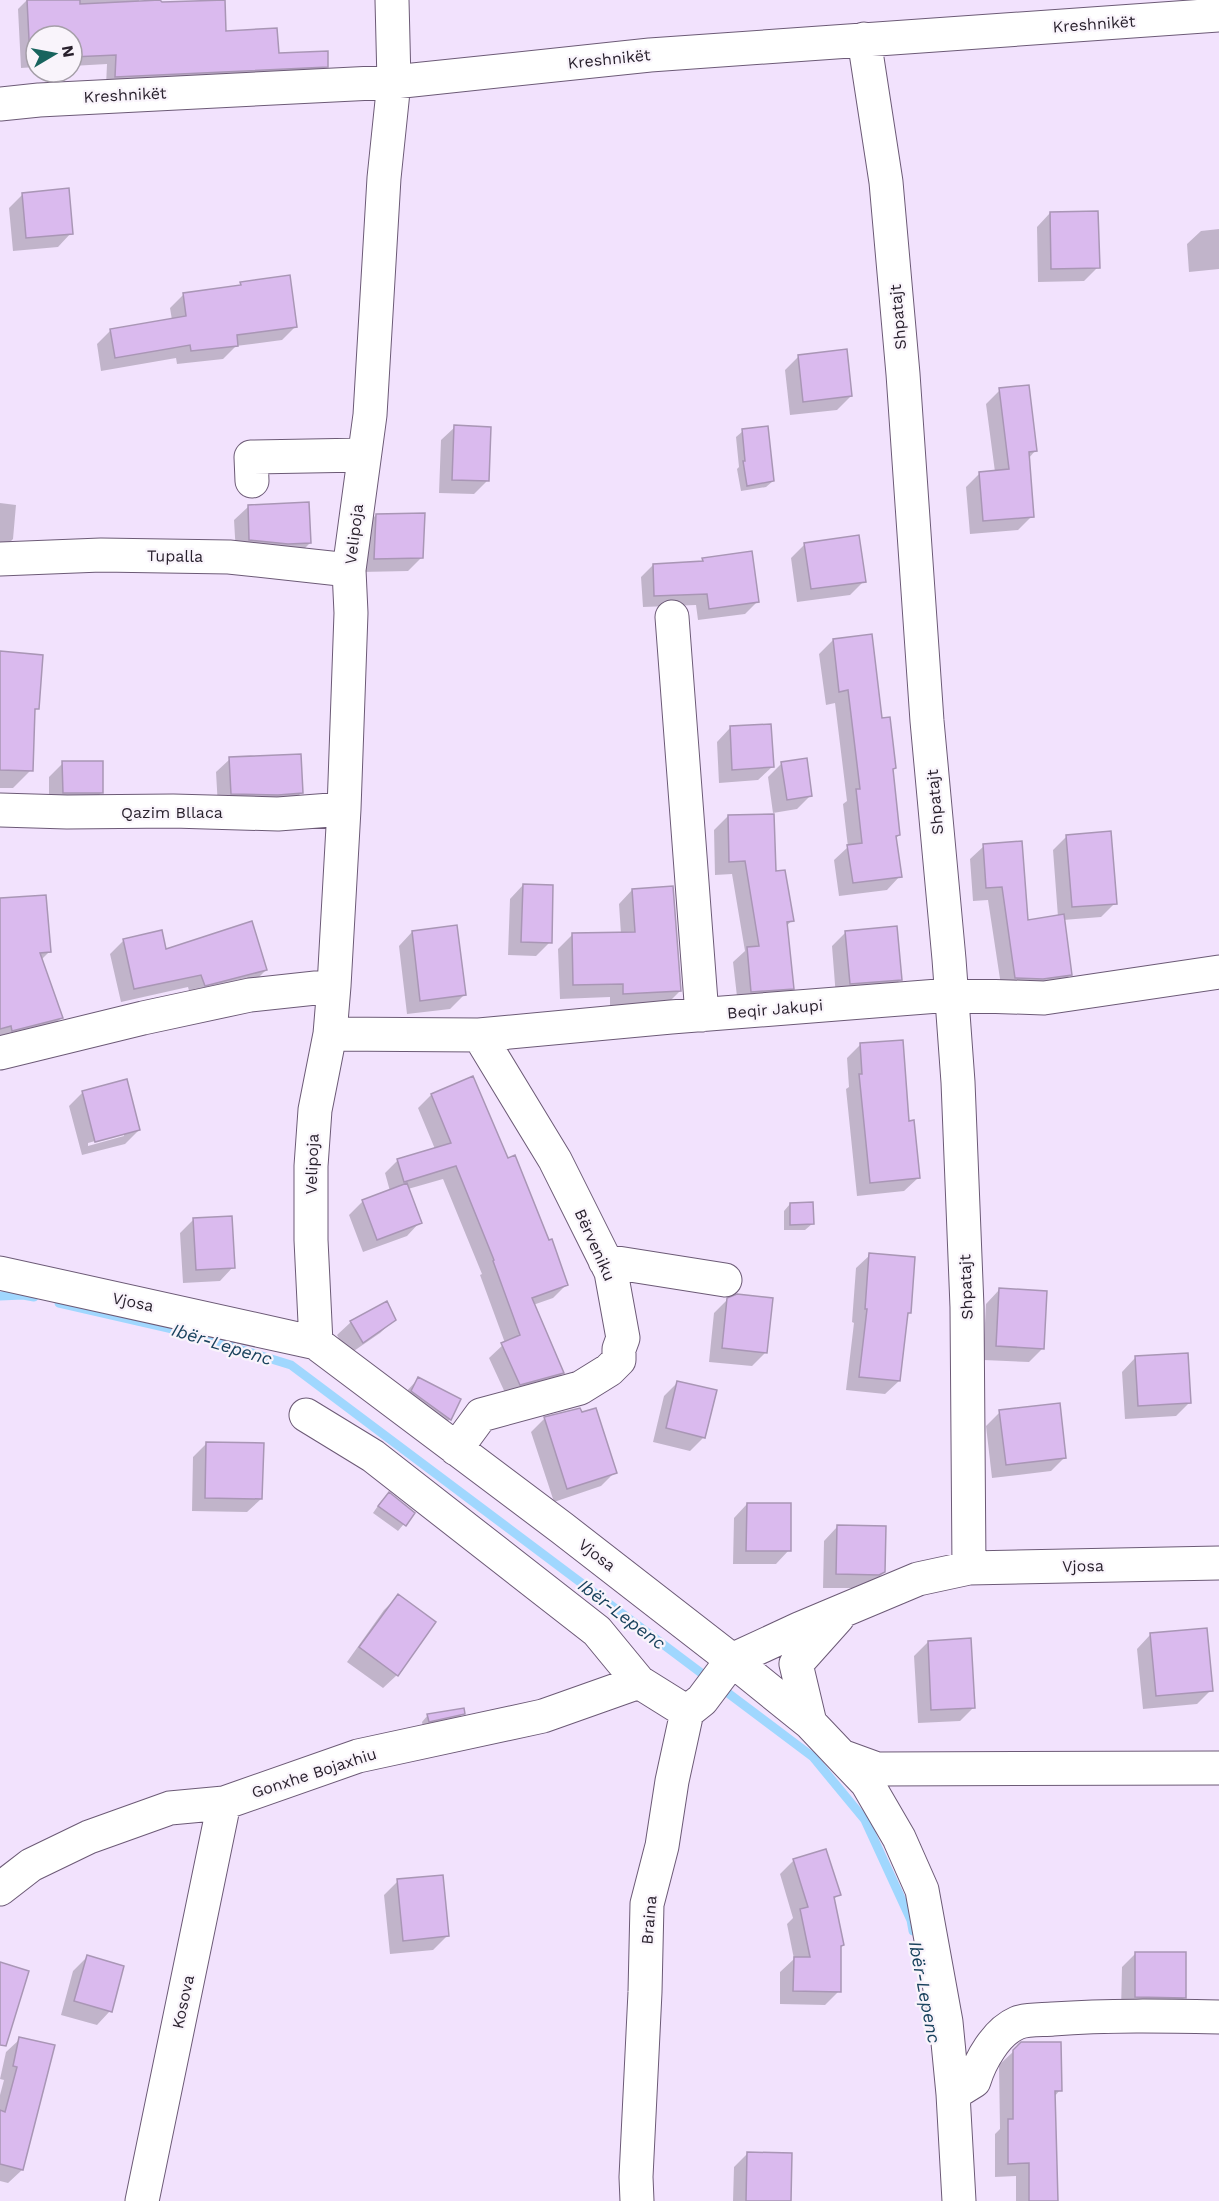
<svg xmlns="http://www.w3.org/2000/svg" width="1219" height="2201" viewBox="0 0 1219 2201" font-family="'Work Sans',sans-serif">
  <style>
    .shadow { fill: #0003; fill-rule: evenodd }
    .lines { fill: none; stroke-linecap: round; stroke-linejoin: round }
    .stream { stroke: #a0d7fe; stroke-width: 9 }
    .building { fill: #dabaee; stroke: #a996b5; stroke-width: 1.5 }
    .minor-casing { stroke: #6c5a76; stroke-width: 35 }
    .minor { stroke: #fff; stroke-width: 33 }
    .labels { text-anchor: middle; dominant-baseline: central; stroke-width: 4.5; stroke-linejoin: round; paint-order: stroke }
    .street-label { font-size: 16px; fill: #271f2b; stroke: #f9f4fb }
    .water-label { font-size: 18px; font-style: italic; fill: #19425d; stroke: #f9f4fb }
  </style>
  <rect width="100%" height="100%" fill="#f2e2fd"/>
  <path class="shadow" d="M 27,0 L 139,0 L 139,3 L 223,0 L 225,33 L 278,55 L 326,66 L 316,76 L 106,86 L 107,64 L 72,66 L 72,36 L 36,36 L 36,67 L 21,68 L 18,9 Z
    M 23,194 L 71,233 L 58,247 L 13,251 L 9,208 Z
    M 1050,213 L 1098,267 L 1084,281 L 1038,282 L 1037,227 Z
    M 1219,229 L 1219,269 L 1189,272 L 1187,244 L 1201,231 Z
    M 241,284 L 296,326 L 282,340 L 236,346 L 223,359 L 177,364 L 176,358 L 101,371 L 97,344 L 111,330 L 172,320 L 170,308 L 184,294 L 237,287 Z
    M 798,357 L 851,396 L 837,410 L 790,415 L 785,370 Z
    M 1000,390 L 1035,451 L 1028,459 L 1032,516 L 1018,530 L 970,534 L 966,487 L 980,473 L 995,472 L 986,404 Z
    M 455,427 L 487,481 L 474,494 L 439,493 L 441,440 Z
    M 743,431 L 773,481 L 766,487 L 741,491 L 737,469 L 739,467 L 736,437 Z
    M 0,503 L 16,505 L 13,539 L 0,552 Z
    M 248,507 L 310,543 L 296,557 L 236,554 L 234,520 Z
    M 376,515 L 422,557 L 408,571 L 361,572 L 362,529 Z
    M 805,544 L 864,581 L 850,595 L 797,602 L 791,558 Z
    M 703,559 L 757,602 L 745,614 L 698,620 L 696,605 L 643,607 L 641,577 L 653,565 L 700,563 Z
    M 833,640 L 881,720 L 894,768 L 892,770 L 899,835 L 895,839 L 900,876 L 887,890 L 839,896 L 834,860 L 848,847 L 843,804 L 847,801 L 835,703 L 826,705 L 819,654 Z
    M 0,653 L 37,708 L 33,712 L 31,770 L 13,788 L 0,788 Z
    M 730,728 L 772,767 L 758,780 L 719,783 L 717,742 Z
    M 230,759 L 301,793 L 287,807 L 218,807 L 216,772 Z
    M 63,763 L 102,792 L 88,806 L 49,806 L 49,777 Z
    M 782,763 L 811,795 L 797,809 L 773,813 L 768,777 Z
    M 728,816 L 792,920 L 786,927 L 792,988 L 778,1002 L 738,1005 L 733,962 L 745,951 L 732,874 L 715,875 L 714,830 Z
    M 1067,836 L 1115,903 L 1101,917 L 1063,920 L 1071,974 L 1057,988 L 1002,992 L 988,900 L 973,901 L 970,859 L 984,846 L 1027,921 L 1058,917 L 1053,850 Z
    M 523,885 L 550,942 L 536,956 L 508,955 L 510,899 Z
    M 632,890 L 680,991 L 666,1005 L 610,1007 L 610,997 L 560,999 L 558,949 L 572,935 L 621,934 L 619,904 Z
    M 0,900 L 49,952 L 41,960 L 61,1018 L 48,1031 L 0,1043 Z
    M 412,932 L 464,995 L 450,1009 L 407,1014 L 399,946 Z
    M 846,932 L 901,979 L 887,993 L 836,997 L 832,946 Z
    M 124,940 L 164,951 L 266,970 L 252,984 L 191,998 L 188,987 L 121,1002 L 110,954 Z
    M 860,1045 L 908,1123 L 918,1178 L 904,1191 L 857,1196 L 846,1089 L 849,1087 L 847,1058 Z
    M 473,1077 L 507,1160 L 567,1284 L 553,1298 L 533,1305 L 563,1373 L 549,1386 L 507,1397 L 489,1358 L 505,1343 L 480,1275 L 482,1274 L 443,1179 L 408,1189 L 420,1222 L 407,1236 L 363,1252 L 349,1215 L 363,1201 L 390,1191 L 385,1173 L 398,1160 L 435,1149 L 418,1108 L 431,1095 Z
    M 83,1092 L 139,1130 L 125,1144 L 82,1155 L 69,1106 ZM 124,1133 L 124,1136 L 88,1146 L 88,1143 Z
    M 790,1204 L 812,1224 L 805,1230 L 784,1230 L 784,1211 Z
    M 194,1219 L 233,1267 L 220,1281 L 183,1283 L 180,1233 Z
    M 870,1255 L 909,1312 L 906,1315 L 899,1381 L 885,1394 L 846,1390 L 854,1323 L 852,1322 L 856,1268 Z
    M 999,1290 L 1043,1348 L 1029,1362 L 983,1360 L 986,1304 Z
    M 728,1299 L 765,1353 L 752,1366 L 709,1362 L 714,1313 Z
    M 394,1320 L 380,1333 L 348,1355 L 337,1335 L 351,1322 Z
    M 1135,1358 L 1190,1402 L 1176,1416 L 1125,1419 L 1122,1372 Z
    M 418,1379 L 450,1419 L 436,1433 L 405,1393 Z
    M 678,1382 L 704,1437 L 690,1451 L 653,1442 L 664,1396 Z
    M 1000,1412 L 1064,1458 L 1051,1471 L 992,1478 L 986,1426 Z
    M 545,1418 L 615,1472 L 601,1486 L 554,1502 L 531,1432 Z
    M 207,1443 L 261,1499 L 247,1512 L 192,1511 L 193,1457 Z
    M 382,1500 L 413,1513 L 398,1531 L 373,1513 Z
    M 747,1504 L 789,1550 L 776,1564 L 733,1564 L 734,1518 Z
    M 837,1527 L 884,1572 L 870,1586 L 864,1588 L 823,1588 L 824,1541 Z
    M 398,1596 L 397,1675 L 383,1688 L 347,1662 L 384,1610 Z
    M 1150,1635 L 1211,1690 L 1197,1704 L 1143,1709 L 1137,1649 Z
    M 928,1642 L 974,1707 L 960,1721 L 918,1723 L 914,1656 Z
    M 463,1713 L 456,1720 L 423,1727 L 422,1722 L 428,1715 Z
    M 794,1860 L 839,1894 L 833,1900 L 843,1945 L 840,1948 L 839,1991 L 825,2005 L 780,2004 L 780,1972 L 794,1959 L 787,1924 L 793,1918 L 780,1874 Z
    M 398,1881 L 447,1936 L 433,1950 L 390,1954 L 384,1895 Z
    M 1136,1953 L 1185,1997 L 1171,2011 L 1121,2011 L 1122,1967 Z
    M 87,1957 L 110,2011 L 97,2025 L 61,2015 L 73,1971 Z
    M 20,2039 L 22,2170 L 8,2183 L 0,2181 L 0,2095 L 4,2080 L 0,2079 L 6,2052 Z
    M 1014,2051 L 1060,2090 L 1054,2097 L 1057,2201 L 1016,2201 L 1016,2176 L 995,2177 L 995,2134 L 1000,2129 L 999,2065 Z
    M 748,2153 L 789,2201 L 733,2201 L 734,2167 Z"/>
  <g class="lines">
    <path class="stream" d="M 0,1296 L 23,1295 L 34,1297
      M 59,1303 L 177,1330 L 291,1365 L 813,1757 L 865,1820 L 911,1920 L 913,1931"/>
  </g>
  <path class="building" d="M 27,0 L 80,0 L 80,4 L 160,0 L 162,2 L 225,0 L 226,31 L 277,28 L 279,53 L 328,51 L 328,67 L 115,77 L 116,55 L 72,57 L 72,36 L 36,36 L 36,58 L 30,59 Z
    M 69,188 L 73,234 L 26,238 L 22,193 Z
    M 1098,211 L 1100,268 L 1051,269 L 1050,212 Z
    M 290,275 L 297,327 L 237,335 L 238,346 L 191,351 L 190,345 L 115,358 L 110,329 L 186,316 L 183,293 L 241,285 L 240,282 Z
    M 847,349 L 852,396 L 803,402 L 798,355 Z
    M 1029,385 L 1037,451 L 1029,452 L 1034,517 L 983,521 L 979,472 L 1009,469 L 999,388 Z
    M 454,425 L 491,427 L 489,481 L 452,480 Z
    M 768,426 L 774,481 L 747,486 L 743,461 L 745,461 L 742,429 Z
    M 309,502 L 311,543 L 288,544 L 249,540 L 248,505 Z
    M 425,513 L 423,558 L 374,559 L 376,514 Z
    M 859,535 L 866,582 L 811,589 L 804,543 Z
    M 752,551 L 759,602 L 709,609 L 707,594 L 654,596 L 653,564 L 703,561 L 702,558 Z
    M 872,634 L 882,718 L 890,717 L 896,768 L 893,769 L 900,835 L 896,836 L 902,877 L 853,883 L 847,845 L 862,843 L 856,789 L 860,789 L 848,690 L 839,692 L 833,639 Z
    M 0,651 L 43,655 L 39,709 L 35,709 L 33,771 L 0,770 Z
    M 771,724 L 774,767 L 732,770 L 730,726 Z
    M 301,754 L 303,793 L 278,795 L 231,794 L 229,757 Z
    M 807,758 L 812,796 L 787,800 L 781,762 Z
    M 62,761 L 103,761 L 103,793 L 63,793 Z
    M 774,814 L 776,871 L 785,870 L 794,921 L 787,922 L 794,989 L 751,992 L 747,947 L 759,946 L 745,861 L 729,862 L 728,815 Z
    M 1111,831 L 1117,904 L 1072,907 L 1066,835 Z
    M 1022,841 L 1028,920 L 1064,914 L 1072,975 L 1043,979 L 1015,978 L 1002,887 L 986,888 L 983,844 Z
    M 523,884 L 553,885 L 552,943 L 521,942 Z
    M 673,886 L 681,991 L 623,994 L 623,984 L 573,985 L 572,933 L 635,932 L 632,889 Z
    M 46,895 L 51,952 L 40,953 L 63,1018 L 12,1031 L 11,1026 L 0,1029 L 0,898 Z
    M 252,921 L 267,970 L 205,986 L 201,975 L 134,989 L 123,939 L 162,930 L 166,949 Z
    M 457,925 L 466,995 L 420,1001 L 412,931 Z
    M 897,926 L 902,980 L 850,984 L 845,931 Z
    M 903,1040 L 909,1121 L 914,1120 L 920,1178 L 870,1183 L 859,1074 L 862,1074 L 860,1043 Z
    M 473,1076 L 508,1158 L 515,1155 L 549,1240 L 552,1239 L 568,1285 L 532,1298 L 564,1373 L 520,1385 L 501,1343 L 520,1335 L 493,1261 L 494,1260 L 456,1166 L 404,1182 L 397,1159 L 451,1143 L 431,1094 Z
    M 127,1079 L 140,1130 L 95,1142 L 82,1091 Z
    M 407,1183 L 422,1223 L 377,1240 L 362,1200 Z
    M 813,1202 L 814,1224 L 790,1225 L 790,1203 Z
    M 232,1216 L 235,1268 L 196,1270 L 193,1218 Z
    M 869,1253 L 915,1257 L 911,1313 L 908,1313 L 900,1381 L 859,1377 L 867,1309 L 865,1309 Z
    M 999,1288 L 1047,1291 L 1044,1349 L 996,1346 Z
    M 737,1294 L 773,1298 L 767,1353 L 722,1348 L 727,1298 Z
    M 387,1301 L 396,1320 L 363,1343 L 350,1321 Z
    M 1188,1353 L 1191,1403 L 1138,1406 L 1135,1356 Z
    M 418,1377 L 461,1399 L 451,1420 L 411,1391 Z
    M 677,1381 L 717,1390 L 705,1438 L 666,1428 Z
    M 1060,1403 L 1066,1458 L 1006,1465 L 999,1410 Z
    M 580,1408 L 582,1412 L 596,1408 L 617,1473 L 567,1489 L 544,1417 Z
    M 206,1442 L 264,1443 L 262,1499 L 205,1498 Z
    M 389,1492 L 415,1513 L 406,1526 L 378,1506 Z
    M 747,1503 L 791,1503 L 791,1551 L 746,1551 Z
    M 837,1525 L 886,1526 L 885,1572 L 879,1575 L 836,1574 Z
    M 398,1594 L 436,1622 L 398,1676 L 359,1647 Z
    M 1207,1628 L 1213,1691 L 1156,1696 L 1150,1633 Z
    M 971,1638 L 975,1708 L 931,1710 L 928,1641 Z
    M 464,1708 L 465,1714 L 429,1722 L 427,1714 Z
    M 826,1849 L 841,1895 L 834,1897 L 844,1945 L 841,1946 L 841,1992 L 793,1991 L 794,1957 L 810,1957 L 800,1909 L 808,1907 L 793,1859 Z
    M 443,1875 L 449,1936 L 403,1941 L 397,1879 Z
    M 1135,1952 L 1186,1952 L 1186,1998 L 1135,1997 Z
    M 87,1955 L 124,1966 L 112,2012 L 74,2001 Z
    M 0,1962 L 29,1971 L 6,2046 L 0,2045 Z
    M 19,2037 L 55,2045 L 23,2170 L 0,2164 L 0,2110 L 5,2112 L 17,2067 L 13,2066 Z
    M 1021,2042 L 1061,2042 L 1062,2091 L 1055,2091 L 1058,2201 L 1029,2201 L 1029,2163 L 1008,2164 L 1008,2119 L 1013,2119 L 1013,2050 Z
    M 747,2152 L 792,2153 L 791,2201 L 746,2201 Z"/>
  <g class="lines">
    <defs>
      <path id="minor" d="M 864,39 L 886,182 L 903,374 L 927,721 L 949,959 L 958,1082 L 967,1307 L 969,1568
        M 0,104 L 39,100 L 394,82 L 650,55 L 1219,15
        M 252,481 L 251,457 L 364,455
        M 0,559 L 101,555 L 229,557 L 349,570
        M 672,617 L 702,1015
        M 0,810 L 67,812 L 173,811 L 278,814 L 344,809
        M 330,1034 L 479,1035 L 671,1017 L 951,995 L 1044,998 L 1219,972
        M 0,1053 L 143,1018 L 250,995 L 334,986
        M 605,1261 L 725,1280
        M 0,1273 L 316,1343 L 562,1528 L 732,1660 L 810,1723 L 867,1783 L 899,1838 L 922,1890 L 946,2022 L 953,2094 L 959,2201
        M 316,1343 L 311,1240 L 311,1166 L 315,1110 L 330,1034 L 334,986 L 344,809 L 351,613 L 349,570 L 370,415 L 384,178 L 394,82 L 392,0
        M 306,1415 L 373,1456 L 597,1631 L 639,1682
        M 456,1449 L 481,1415 L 580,1388 L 609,1370 L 619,1360 L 619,1349 L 623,1338 L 611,1272 L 555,1160 L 479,1035
        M 810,1723 L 796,1664 L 838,1617
        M 844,1757 L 877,1769 L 1219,1768
        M 0,1889 L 31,1865 L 89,1837 L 170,1808 L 224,1803 L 358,1756 L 543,1716 L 639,1682 L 687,1712
        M 953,2094 L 974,2081 C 980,2061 996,2032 1017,2023 C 1026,2019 1043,2020 1053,2019 C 1109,2015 1164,2016 1219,2017
        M 142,2201 L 224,1803
        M 637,2201 L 636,2177 L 645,1992 L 647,1904 L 662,1846 L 672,1781 L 687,1712 L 702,1700 L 732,1660 L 799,1629 L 918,1579 L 969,1568 L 1219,1563"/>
    </defs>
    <use href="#minor" class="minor-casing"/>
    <use href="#minor" class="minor"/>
  </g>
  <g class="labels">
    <g class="street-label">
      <text transform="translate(1094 24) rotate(-4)">Kreshnikët</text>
      <text transform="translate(609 59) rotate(-6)">Kreshnikët</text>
      <text transform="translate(125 95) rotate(-3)">Kreshnikët</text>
      <text transform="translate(898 317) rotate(-95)">Shpatajt</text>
      <text transform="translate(354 534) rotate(-83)">Velipoja</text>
      <text transform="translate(175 556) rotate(1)">Tupalla</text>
      <text transform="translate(935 802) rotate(-95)">Shpatajt</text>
      <text x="172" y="812">Qazim Bllaca</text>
      <text transform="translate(775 1009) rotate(-5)">Beqir Jakupi</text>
      <text transform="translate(312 1164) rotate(-88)">Velipoja</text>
      <text transform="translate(595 1245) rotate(66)">Bërveniku</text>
      <text transform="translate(966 1287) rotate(-92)">Shpatajt</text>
      <text transform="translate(133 1302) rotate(12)">Vjosa</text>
      <text transform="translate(597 1555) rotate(38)">Vjosa</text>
      <text transform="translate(1083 1566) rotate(-1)">Vjosa</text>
      <text transform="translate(314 1773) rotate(-18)">Gonxhe Bojaxhiu</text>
      <text transform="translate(649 1920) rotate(-85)">Braina</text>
      <text transform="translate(183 2002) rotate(-78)">Kosova</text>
    </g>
    <g class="water-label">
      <text transform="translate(222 1344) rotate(17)">Ibër-Lepenc</text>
      <text transform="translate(622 1614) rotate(37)">Ibër-Lepenc</text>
      <text transform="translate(925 1992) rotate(79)">Ibër-Lepenc</text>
    </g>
  </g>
  <g transform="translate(54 54) rotate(80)"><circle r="28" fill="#f9f4fb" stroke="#a59fa8" stroke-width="1.5"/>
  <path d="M0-4.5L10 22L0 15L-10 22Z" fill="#18645e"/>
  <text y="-9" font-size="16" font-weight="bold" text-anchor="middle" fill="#271f2b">N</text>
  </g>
</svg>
